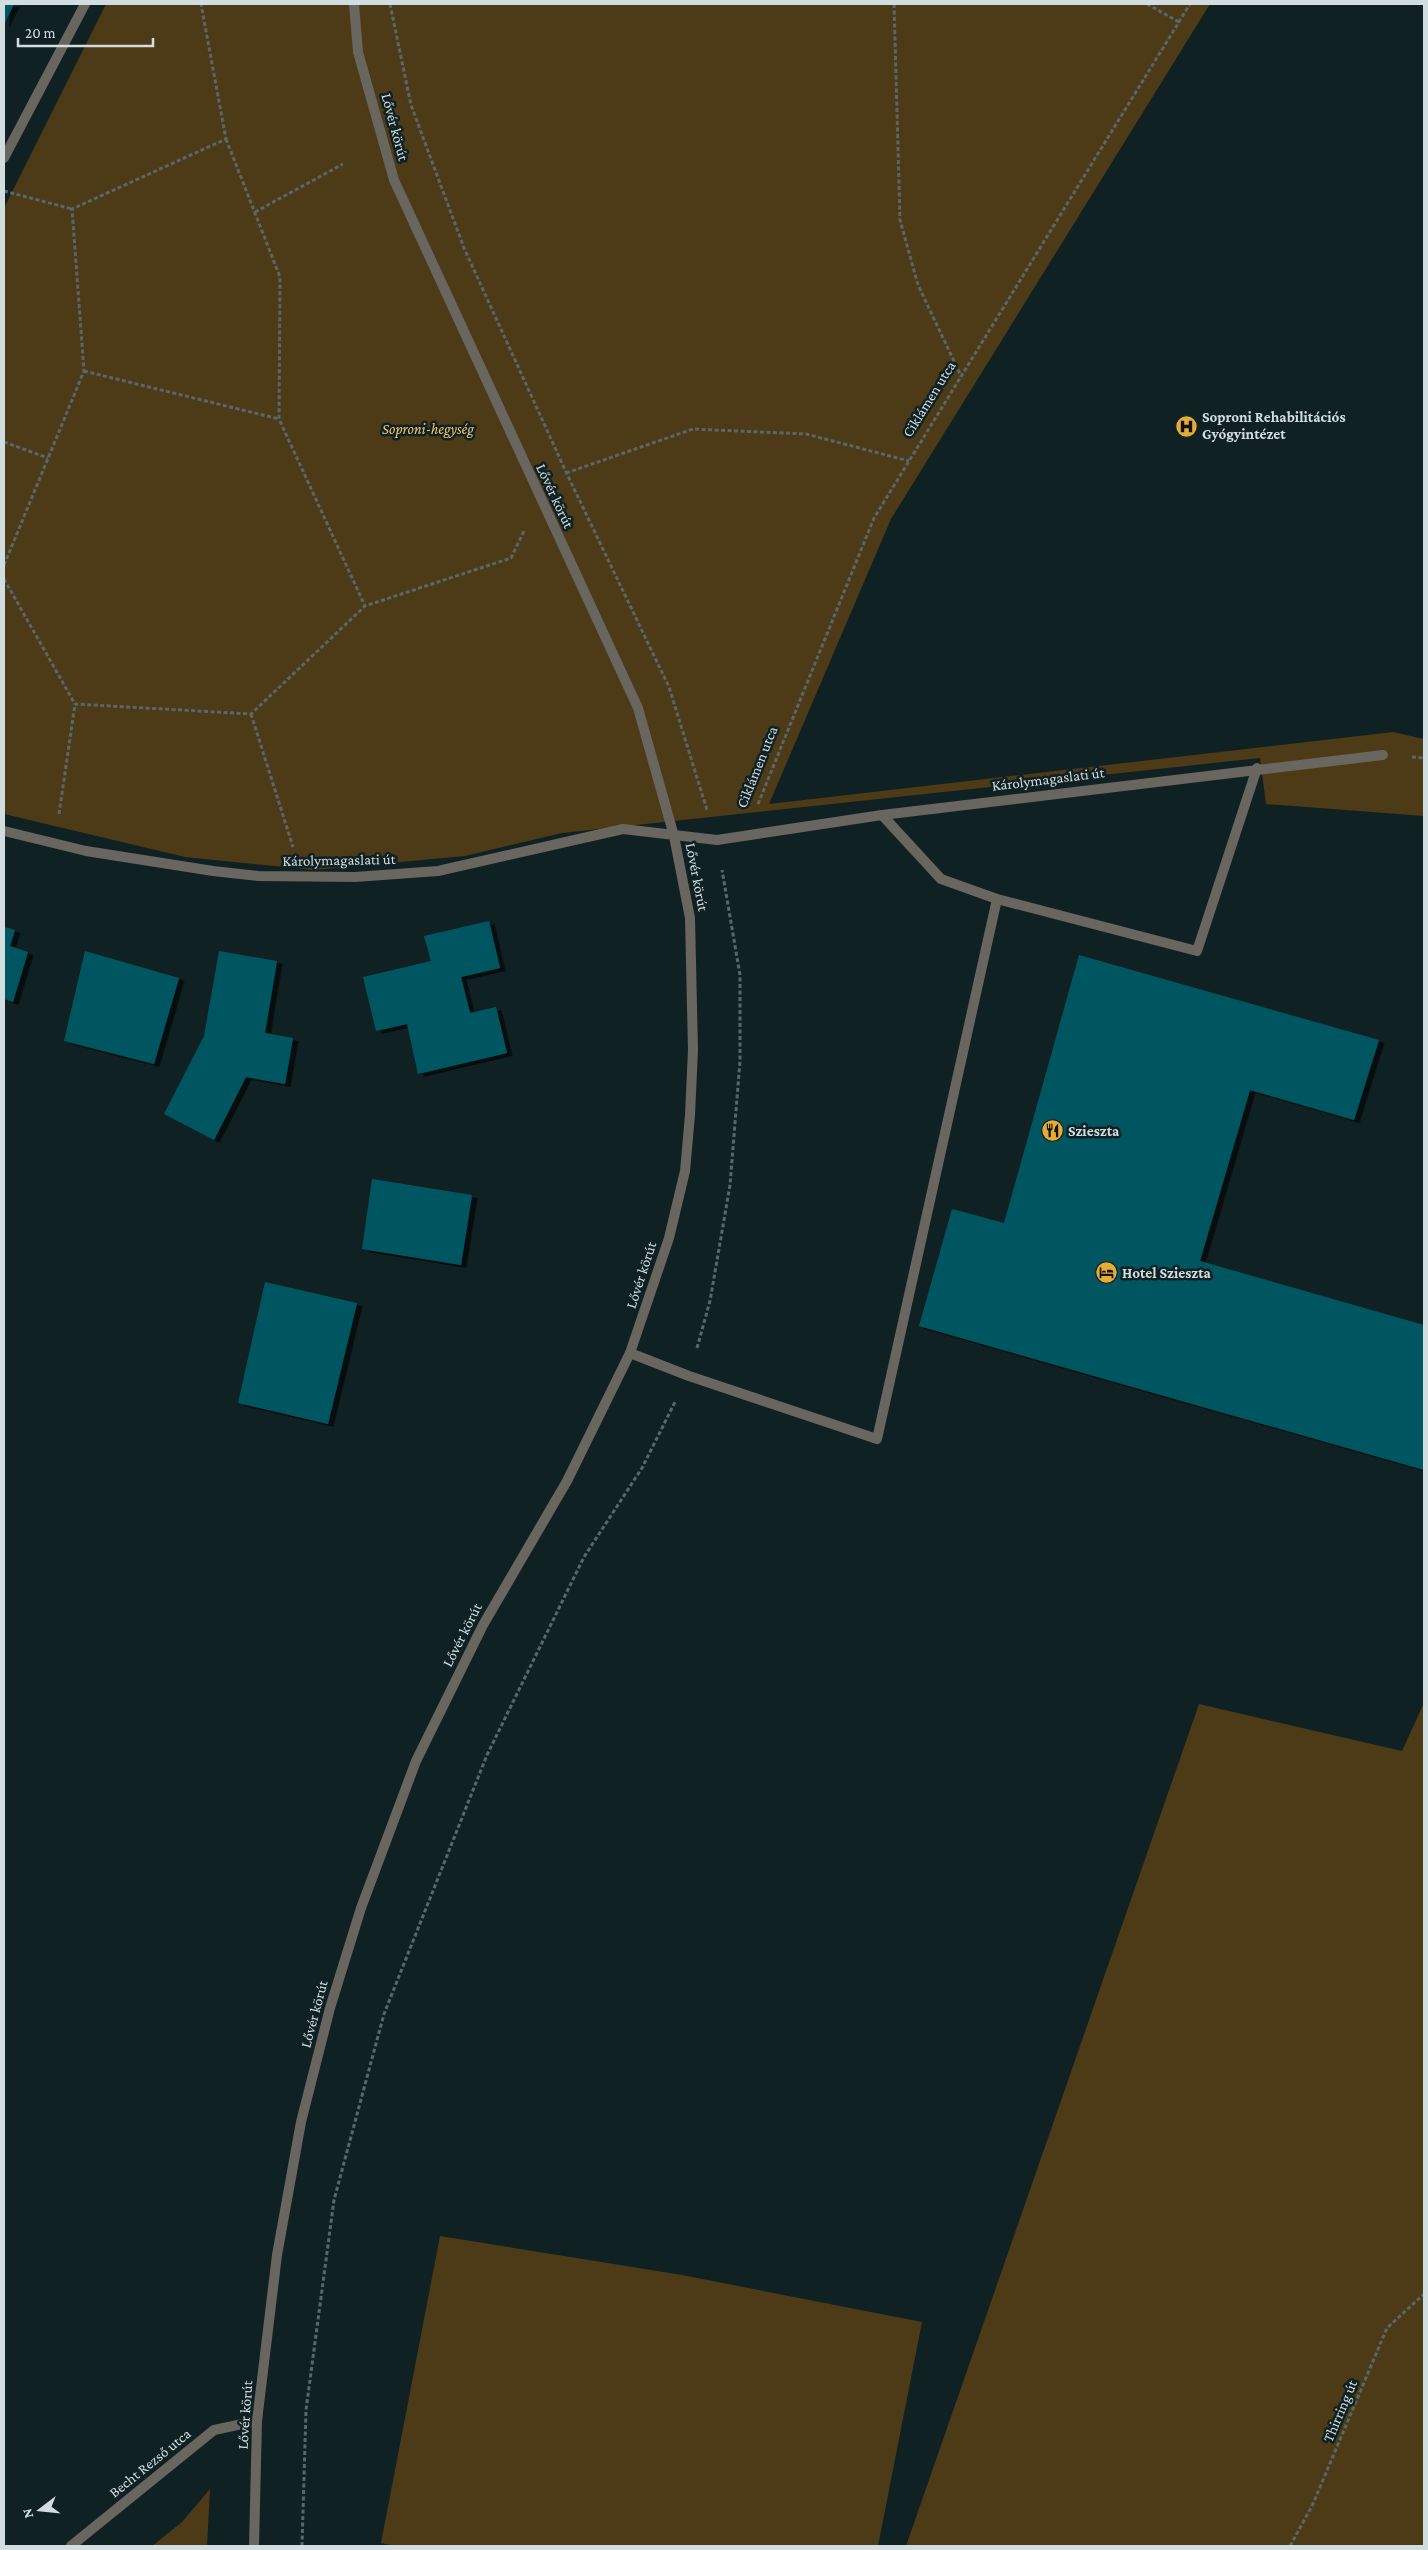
<svg xmlns="http://www.w3.org/2000/svg" width="1428" height="2550" viewBox="0 0 1428 2550" font-family="'Crimson Pro',serif">
  <style>
    .green { fill: #4d3a17 }
    .building { fill: #035761; filter: url(#shadow) }
    .lines { fill: none; stroke-linecap: round; stroke-linejoin: round }
    .path { stroke: #58676a; stroke-width: 3; stroke-dasharray: 4 2.5; stroke-linecap: butt }
    .lane { stroke: #69655f; stroke-width: 10 }
    .street { stroke: #69655f; stroke-width: 10 }
    .labels { text-anchor: middle; dominant-baseline: central; stroke-width: 5; stroke-linejoin: round; paint-order: stroke }
    .street-label { font-size: 15px; fill: #d2dddf; stroke: #102124 }
    .poi-label { font-size: 15px; font-weight: bold; fill: #d2dddf; stroke: #102124; text-anchor: start }
    .park-label { font-size: 15px; font-style: italic; fill: #f6c66f; stroke: #102124 }
  </style>
  <defs>
    <filter id="shadow"><feDropShadow dx="5.5" dy="3" stdDeviation="0" flood-color="#0009"/></filter>
  </defs>
  <rect width="100%" height="100%" fill="#102124"/>
  <path class="green" d="M 106,4 L 1210,4 L 891,519 L 769,804 L 1393,732 L 1424,739 L 1424,816 L 1266,804 L 1260,758 L 562,833 L 465,856 L 314,870 L 185,857 L 4,814 L 4,208 Z
    M 1424,1703 L 1424,2546 L 906,2546 L 1199,1704 L 1402,1751 Z
    M 440,2236 L 682,2275 L 922,2322 L 878,2546 L 395,2546 L 381,2543 Z
    M 210,2489 L 207,2546 L 152,2546 L 182,2522 Z"/>
  <path class="building" d="M 4,4 L 14,4 L 4,25 Z
    M 489,921 L 500,968 L 461,977 L 470,1013 L 496,1007 L 507,1053 L 418,1074 L 407,1024 L 376,1031 L 363,977 L 431,961 L 424,936 Z
    M 4,927 L 15,930 L 10,946 L 28,952 L 13,1002 L 4,999 Z
    M 85,951 L 179,978 L 154,1064 L 64,1041 Z
    M 219,951 L 277,961 L 265,1033 L 293,1038 L 285,1084 L 246,1077 L 214,1140 L 164,1114 L 204,1036 Z
    M 1079,955 L 1379,1040 L 1354,1120 L 1250,1090 L 1200,1261 L 1424,1325 L 1424,1470 L 919,1326 L 952,1209 L 1004,1223 Z
    M 372,1179 L 472,1195 L 461,1265 L 362,1249 Z
    M 265,1282 L 357,1303 L 328,1424 L 238,1403 Z"/>
  <g class="lines">
    <path class="path" d="M 390,4 L 411,105 L 464,248 L 566,472 L 669,687 L 707,810
      M 894,4 L 900,220 L 918,285 L 961,376
      M 1147,4 L 1179,22
      M 226,139 L 280,277 L 279,419 L 365,606
      M 4,191 L 72,209
      M 255,212 L 343,164
      M 84,371 L 279,419
      M 4,442 L 48,458
      M 566,473 L 693,429 L 806,434 L 909,461
      M 4,565 L 84,371 L 72,209 L 226,139 L 201,4
      M 4,579 L 75,704 L 251,714 L 365,606 L 511,558 L 524,531
      M 251,714 L 293,847
      M 1412,757 L 1424,758
      M 758,804 L 874,518 L 1190,4
      M 59,814 L 75,704
      M 697,1348 L 710,1301 L 730,1185 L 740,1061 L 740,975 L 722,870
      M 302,2546 L 306,2410 L 334,2200 L 384,2014 L 487,1755 L 584,1557 L 642,1468 L 675,1402
      M 1290,2546 L 1312,2506 L 1387,2328 L 1424,2294"/>
    <path class="lane" d="M 882,815 L 941,879 L 997,899
      M 630,1353 L 689,1376 L 877,1439 L 997,899 L 1197,951 L 1257,768"/>
    <path class="street" d="M 4,158 L 85,4
      M 4,831 L 86,851 L 213,871 L 258,876 L 355,877 L 438,871 L 623,829 L 717,840 L 882,815 L 1383,755
      M 71,2546 L 214,2430 L 257,2421
      M 254,2546 L 257,2421 L 277,2255 L 301,2122 L 330,2008 L 361,1908 L 416,1761 L 483,1625 L 567,1481 L 630,1353 L 669,1238 L 685,1171 L 690,1115 L 693,1050 L 690,918 L 674,836 L 638,708 L 394,180 L 358,52 L 354,4"/>
  </g>
  <defs>
    <symbol id="hospital-disc" viewBox="-11 -11 22 22"><circle r="9.5" fill="#e6ad36" stroke="#102124"/><path d="M-5-5h3v3.5h4V-5h3V5h-3V1.5h-4V5h-3Z" fill="#111"/></symbol>
    <symbol id="restaurant-disc" viewBox="-11 -11 22 22"><circle r="9.5" fill="#e6ad36" stroke="#102124"/><path d="M-5-6h1v4h1v-4h1v4h1v-4h1v5L-1.5 .5V6h-2V.5L-5-1ZM5-6V6H3V1.5H1.5Q1.5-4 5-6Z" fill="#111"/></symbol>
    <symbol id="hotel-disc" viewBox="-11 -11 22 22"><circle r="9.5" fill="#e6ad36" stroke="#102124"/><path d="M-6-4.5h1.5V1H6V5H4.5V3h-9V5H-6ZM-4 0a1.8 1.8 0 1 1 3.6 0ZM.5 0V-2.5h3Q6-2.5 6 0Z" fill="#111"/></symbol>
  </defs>
  <g fill-rule="evenodd">
    <use href="#hospital-disc" x="1174" y="414" width="25" height="25"/>
    <use href="#restaurant-disc" x="1040" y="1118" width="25" height="25"/>
    <use href="#hotel-disc" x="1094" y="1260" width="25" height="25"/>
  </g>
  <g class="labels">
    <g class="street-label">
      <text transform="translate(395 127) rotate(75)">Lővér körút</text>
      <text transform="translate(929 399) rotate(-58)">Ciklámen utca</text>
      <text transform="translate(555 496) rotate(65)">Lővér körút</text>
      <text transform="translate(757 767) rotate(-68)">Ciklámen utca</text>
      <text transform="translate(1048 779) rotate(-7)">Károlymagaslati út</text>
      <text transform="translate(339 860) rotate(-1)">Károlymagaslati út</text>
      <text transform="translate(697 877) rotate(79)">Lővér körút</text>
      <text transform="translate(641 1275) rotate(-72)">Lővér körút</text>
      <text transform="translate(462 1635) rotate(-63)">Lővér körút</text>
      <text transform="translate(314 2014) rotate(-75)">Lővér körút</text>
      <text transform="translate(1340 2411) rotate(-67)">Thirring út</text>
      <text transform="translate(245 2415) rotate(-86)">Lővér körút</text>
      <text transform="translate(150 2463) rotate(-39)">Becht Rezső utca</text>
    </g>
    <g class="poi-label">
      <text x="1202" y="417">Soproni Rehabilitációs<tspan x="1202" dy="17">Gyógyintézet</tspan></text>
      <text x="1068" y="1131">Szieszta</text>
      <text x="1122" y="1273">Hotel Szieszta</text>
    </g>
    <g class="park-label">
      <text x="428" y="429">Soproni-hegység</text>
    </g>
  </g>
  <rect width="1428" height="2550" fill="none" stroke="#d2dddf" stroke-width="10"/>
  <g transform="translate(40 2510) rotate(254)" stroke="#102124" stroke-width="4" paint-order="stroke">
  <path d="M0-4L9 19L0 12L-9 19Z" fill="#d2dddf"/>
  <text y="-8" font-size="14" font-weight="bold" text-anchor="middle" fill="#d2dddf">N</text>
  </g>
  <path d="M18 38v8h135v-8" fill="none" stroke="#d2dddf" stroke-width="2.5"/>
  <text x="25" y="38" font-size="15" fill="#d2dddf" stroke="#102124" stroke-width="4" paint-order="stroke">20 m</text>
</svg>
